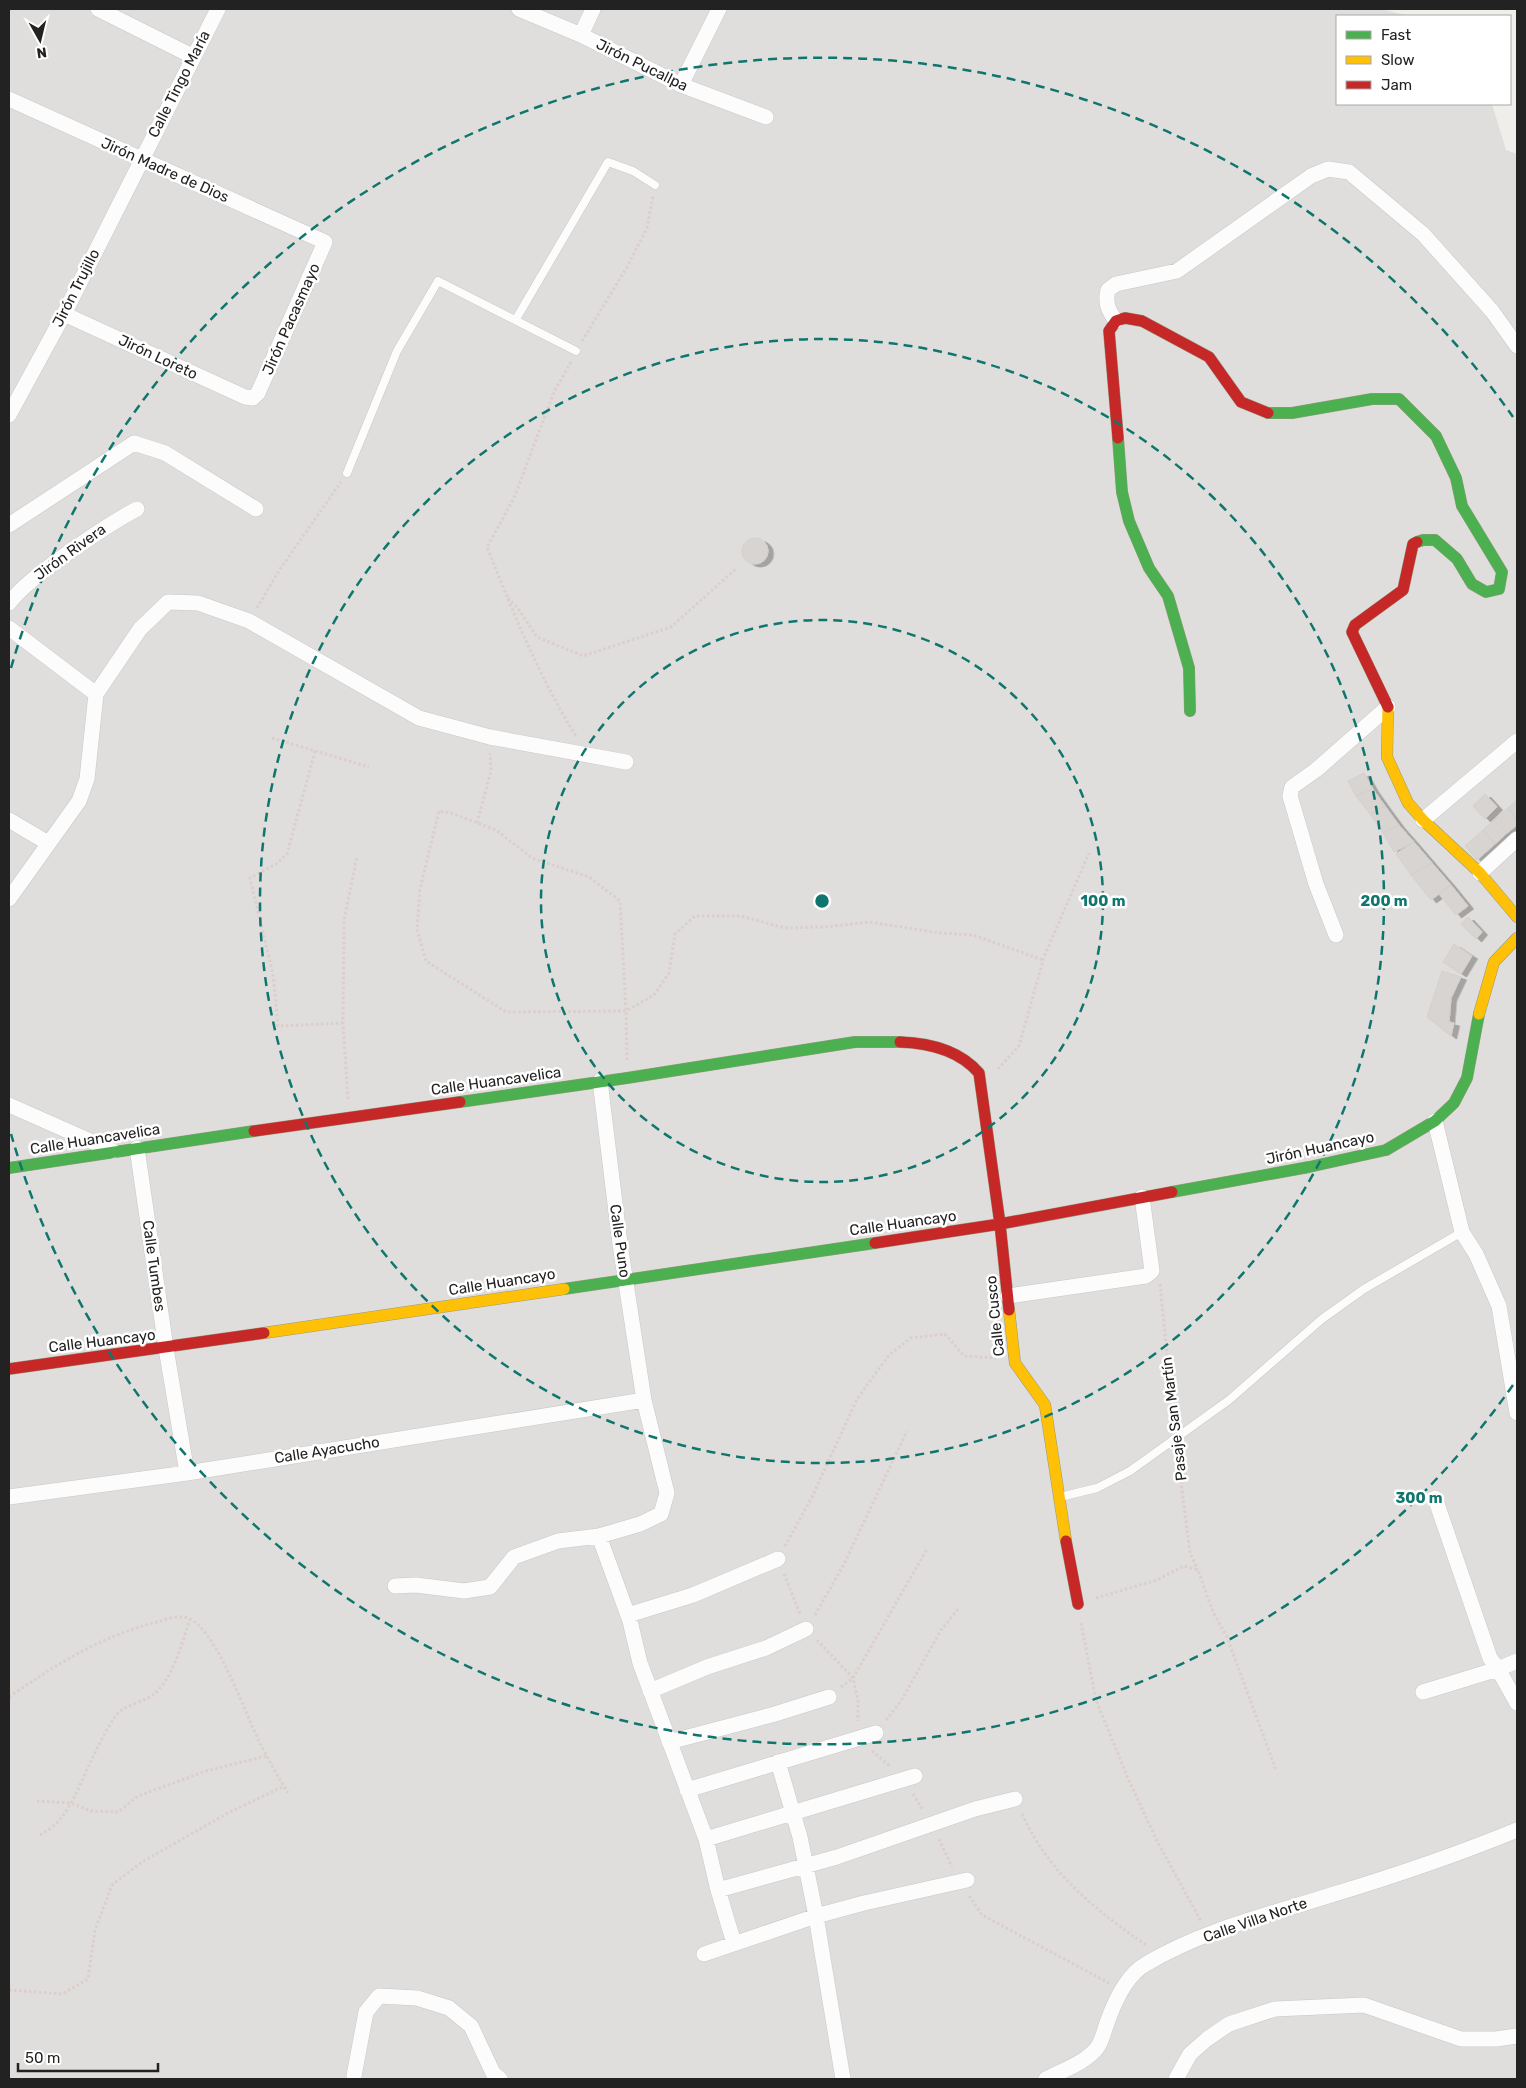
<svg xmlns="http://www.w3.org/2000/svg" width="1526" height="2088" viewBox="0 0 1526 2088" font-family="Rubik,sans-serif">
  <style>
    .residential { fill: #dfdedc }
    .building { fill: #d7d4d2; stroke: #d3d0cc; filter: url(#shadow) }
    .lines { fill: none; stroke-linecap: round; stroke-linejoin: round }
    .lane-casing { stroke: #c9c8c7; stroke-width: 9 }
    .street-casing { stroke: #c9c8c7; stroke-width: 16 }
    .fast-casing { stroke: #999a82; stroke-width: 12 }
    .slow-casing { stroke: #999a82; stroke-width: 12 }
    .jam-casing { stroke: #999a82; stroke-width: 12 }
    .path { stroke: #dccecd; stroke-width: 3; stroke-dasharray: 2.5 2.5; stroke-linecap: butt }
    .lane { stroke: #fdfcfc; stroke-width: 8 }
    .street { stroke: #fdfcfc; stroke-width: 15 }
    .fast { stroke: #4caf50; stroke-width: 11 }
    .slow { stroke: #ffc107; stroke-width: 11 }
    .jam { stroke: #c62828; stroke-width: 11 }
    .ring { fill: none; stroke: #0f766e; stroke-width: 2.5; stroke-dasharray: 9 6 }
    .labels { text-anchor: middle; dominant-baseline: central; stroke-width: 5; stroke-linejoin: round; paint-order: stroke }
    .street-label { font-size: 15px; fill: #222; stroke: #fff }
    .centre { fill: #0f766e; stroke: #fff; stroke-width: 2.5 }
    .ring-label { font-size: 15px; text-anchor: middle; font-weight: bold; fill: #0f766e; stroke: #fff; stroke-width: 5; stroke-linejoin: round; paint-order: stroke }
  </style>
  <defs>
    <filter id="shadow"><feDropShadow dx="5.5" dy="3" stdDeviation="0" flood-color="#0004"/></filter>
  </defs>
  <rect width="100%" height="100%" fill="#f0eeeb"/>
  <path class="residential" d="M 9,9 L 1380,9 L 1410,16 L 1337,16 L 1337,104 L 1492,104 L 1506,150 L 1517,154 L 1517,2079 L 9,2079 Z"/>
  <path class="building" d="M742 551a13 13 0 1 1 26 0a13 13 0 1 1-26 0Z
    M 1364,773 L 1373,789 L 1356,796 L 1348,781 Z
    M 1373,789 L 1385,806 L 1370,814 L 1356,796 Z
    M 1485,794 L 1497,807 L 1485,819 L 1473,806 Z
    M 1517,800 L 1517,820 L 1508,808 Z
    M 1385,806 L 1399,825 L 1383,833 L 1370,814 Z
    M 1508,808 L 1517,820 L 1517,825 L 1507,833 L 1494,820 Z
    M 1494,820 L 1507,833 L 1495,844 L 1483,830 Z
    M 1399,825 L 1414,842 L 1394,852 L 1383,833 Z
    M 1483,830 L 1495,844 L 1477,860 L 1465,846 Z
    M 1414,842 L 1432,863 L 1411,875 L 1396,854 Z
    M 1432,863 L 1451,885 L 1431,900 L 1411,875 Z
    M 1451,885 L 1468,906 L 1456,915 L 1439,894 Z
    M 1468,917 L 1482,932 L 1476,939 L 1461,924 Z
    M 1454,944 L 1472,956 L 1461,974 L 1443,962 Z
    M 1442,971 L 1461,977 L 1451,998 L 1449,1022 L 1454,1023 L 1451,1036 L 1427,1017 Z"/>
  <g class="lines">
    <defs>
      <path id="lane" d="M 516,319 L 608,162 L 633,171 L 655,185
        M 347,473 L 397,351 L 438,281 L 576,351
        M 1060,1497 L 1097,1488 L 1130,1471 L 1229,1400 L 1322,1319 L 1364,1289 L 1462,1232"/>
      <path id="street" d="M 98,9 L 192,56
        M 519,9 L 581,35 L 681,85 L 766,117
        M 581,35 L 593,9
        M 681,85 L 719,9
        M 9,99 L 325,242 L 258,393 L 253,398 L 245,397 L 64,314
        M 1116,321 C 1108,310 1105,303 1108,290 L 1116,284 L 1177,271 L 1311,176 L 1328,169 L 1349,172 L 1423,234 L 1492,311 L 1517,346
        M 9,415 L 64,314 L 218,9
        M 9,525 L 134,443 L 165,453 L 256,509
        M 9,603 C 22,587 38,575 55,562 C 82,543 108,524 137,509
        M 9,628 L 96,694
        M 9,820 L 48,843
        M 1423,820 L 1517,741
        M 1480,873 L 1517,839
        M 9,899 L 79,801 L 87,779 L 96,694 L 140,629 L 168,602 L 198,603 L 249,621 L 419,718 L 490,737 L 626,762
        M 1336,935 L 1316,884 L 1290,796 L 1292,787 L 1316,770 L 1388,707
        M 9,1105 L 113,1151
        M 1435,1121 L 1462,1232 L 1476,1254 L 1499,1306 L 1517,1413
        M 137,1148 L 166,1348 L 187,1473
        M 1008,1296 L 1146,1276 L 1152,1271 L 1142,1197
        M 9,1497 L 187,1473 L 644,1400
        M 1435,1498 L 1490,1658 L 1498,1669 L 1517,1703
        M 599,1536 L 630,1621 L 640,1663 L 706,1839 L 718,1890 L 734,1943
        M 395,1586 L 416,1585 L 464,1591 L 490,1587 L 514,1557 L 558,1541 L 599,1536 L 640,1524 L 661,1514 L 667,1493 L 644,1400 L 620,1244 L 600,1081
        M 628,1615 L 693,1595 L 778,1559
        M 650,1691 L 707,1667 L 766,1648 L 806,1629
        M 1423,1692 L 1498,1669 L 1517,1661
        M 669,1742 L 775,1714 L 829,1697
        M 778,1762 L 800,1837 L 816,1916 L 843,2079
        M 687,1790 L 876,1733
        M 706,1839 L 915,1776
        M 718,1890 L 837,1857 L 975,1809 L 1015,1799
        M 704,1954 L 816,1916 L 864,1903 L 967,1880
        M 354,2076 L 366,2012 L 379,1996 L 417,1998 L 449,2008 L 471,2026 L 493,2073 L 500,2079
        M 1046,2079 C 1063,2070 1085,2063 1097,2048 C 1102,2041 1104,2031 1107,2023 C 1114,2003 1126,1975 1146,1964 C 1203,1930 1268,1915 1331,1895 C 1394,1876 1456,1855 1517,1830
        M 1176,2079 L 1190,2054 L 1207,2039 L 1229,2024 L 1275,2009 L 1364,2005 L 1461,2039 L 1496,2039 L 1517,2036"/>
      <path id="fast" d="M 1268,413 L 1292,413 L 1372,399 L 1399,399 L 1436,436 L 1456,478 L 1462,506 L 1502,572 L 1499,589 L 1486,592 L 1472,584 L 1457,559 L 1435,540 L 1423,540 L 1417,542
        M 1118,438 L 1122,492 L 1129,521 L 1149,568 L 1168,596 L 1189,668 L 1190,711
        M 460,1102 L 627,1078 L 855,1042 L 900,1042
        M 9,1168 L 254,1131
        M 1172,1192 L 1309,1167 L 1386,1150 L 1435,1121 L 1454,1103 L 1467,1078 L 1479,1014
        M 564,1289 L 875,1243"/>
      <path id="slow" d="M 1388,707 L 1387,757 L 1408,803 L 1423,820 L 1480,873 L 1517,917
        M 1479,1014 L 1494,962 L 1517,938
        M 1009,1310 L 1015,1363 L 1045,1405 L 1066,1541
        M 264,1333 L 564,1289"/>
      <path id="jam" d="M 1118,438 L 1109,331 L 1116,321 L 1125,318 L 1142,321 L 1209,357 L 1241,402 L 1268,413
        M 1388,707 L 1352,632 L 1355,625 L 1403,590 L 1413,544 L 1417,542
        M 900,1042 C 930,1043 959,1050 979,1073 L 1000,1224 L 1009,1310
        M 254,1131 L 460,1102
        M 875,1243 L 1000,1224 L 1172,1192
        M 9,1369 L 264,1333
        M 1066,1541 L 1078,1604"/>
    </defs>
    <use href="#lane" class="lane-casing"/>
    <use href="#street" class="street-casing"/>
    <use href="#fast" class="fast-casing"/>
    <use href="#slow" class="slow-casing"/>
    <use href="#jam" class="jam-casing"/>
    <path class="path" d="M 582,341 L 627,267 L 647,228 L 653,195
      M 571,362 L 554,392 L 514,498 L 487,547 C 513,612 539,677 576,736
      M 508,598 L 517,607 L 537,637 L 583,656 L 671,627 L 737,568
      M 257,608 L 280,569 L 341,482
      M 272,738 L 369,767
      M 315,751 L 287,854 L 276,864 L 250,878 L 273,974 L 278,1026 L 343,1023
      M 477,823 L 491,771 L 490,753
      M 627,1060 L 626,1011 L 620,901 L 589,877 L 532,858 L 496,830 L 454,814 L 439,811 L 420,889 L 417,929 L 426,961 L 506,1012 L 626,1011 L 654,995 L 669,973 L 675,934 L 695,916 L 741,916 L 785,928 L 825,927 L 869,922 L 940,933 L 973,935 L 1043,960
      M 998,1069 L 1019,1046 L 1044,957 L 1089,853
      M 348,1099 L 343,1023 L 344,920 L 357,857
      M 1160,1284 L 1174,1425
      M 1177,1451 L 1190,1553 L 1198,1570
      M 785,1546 L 812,1497 L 857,1399 L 889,1355 L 911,1338 L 945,1334 L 964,1356 L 996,1358
      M 784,1574 L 800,1614
      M 1096,1598 L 1157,1580 L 1184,1566 L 1198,1570 L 1213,1612 L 1227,1637 L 1276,1770
      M 815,1615 L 844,1564 L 907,1431
      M 1081,1623 L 1096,1700 L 1130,1783 L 1158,1843 L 1201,1921
      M 817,1640 L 853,1678 L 858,1701 L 858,1721
      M 841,1687 L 853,1678 L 927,1549
      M 9,1697 C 57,1664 99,1637 157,1622 C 167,1619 180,1614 190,1619 C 219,1634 246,1717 262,1747 C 270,1763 279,1778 288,1793
      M 886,1720 L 901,1701 L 941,1630 L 959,1608
      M 872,1751 L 890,1766
      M 913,1794 L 923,1810
      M 37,1801 L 71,1803 L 91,1811 L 118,1812 L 138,1796 L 206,1771 L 266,1756
      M 1022,1814 C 1049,1873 1094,1909 1146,1945
      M 40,1835 C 69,1820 78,1787 91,1761 C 98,1746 106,1730 115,1717 C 122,1705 143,1703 154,1694 C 173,1679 182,1642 190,1619
      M 939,1839 L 952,1867
      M 969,1896 L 982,1915 L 1109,1983
      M 9,1990 L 62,1994 L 88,1979 L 95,1930 L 112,1885 L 142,1862 L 228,1813 L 284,1786"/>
    <use href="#lane" class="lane"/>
    <use href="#street" class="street"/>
    <use href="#fast" class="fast"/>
    <use href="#slow" class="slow"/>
    <use href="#jam" class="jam"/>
  </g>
  <g class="ring">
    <circle cx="822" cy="901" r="281"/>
    <circle cx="822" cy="901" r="562"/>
    <path d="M1513 1385A844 844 0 0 1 11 1134M11 668A844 844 0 0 1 1513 417"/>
  </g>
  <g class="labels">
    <g class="street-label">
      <text transform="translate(642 65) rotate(26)">Jirón Pucallpa</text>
      <text transform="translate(179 84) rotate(-63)">Calle Tingo María</text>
      <text transform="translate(165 170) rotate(24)">Jirón Madre de Dios</text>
      <text transform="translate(76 288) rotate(-63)">Jirón Trujillo</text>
      <text transform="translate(291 319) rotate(-66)">Jirón Pacasmayo</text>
      <text transform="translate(158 357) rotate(25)">Jirón Loreto</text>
      <text transform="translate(70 552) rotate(-36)">Jirón Rivera</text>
      <text transform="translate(496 1081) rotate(-8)">Calle Huancavelica</text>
      <text transform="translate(95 1139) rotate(-9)">Calle Huancavelica</text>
      <text transform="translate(1320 1148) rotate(-12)">Jirón Huancayo</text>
      <text transform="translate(903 1223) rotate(-8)">Calle Huancayo</text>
      <text transform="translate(620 1241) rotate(82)">Calle Puno</text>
      <text transform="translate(154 1266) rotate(82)">Calle Tumbes</text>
      <text transform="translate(502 1282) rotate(-9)">Calle Huancayo</text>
      <text transform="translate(995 1316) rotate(-96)">Calle Cusco</text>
      <text transform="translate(102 1341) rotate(-7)">Calle Huancayo</text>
      <text transform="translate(1174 1419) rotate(-97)">Pasaje San Martín</text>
      <text transform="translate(327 1450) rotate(-9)">Calle Ayacucho</text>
      <text transform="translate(1255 1920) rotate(-19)">Calle Villa Norte</text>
    </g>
  </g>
  <circle cx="822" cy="901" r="8" class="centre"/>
  <g class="ring-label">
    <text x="1103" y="906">100 m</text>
    <text x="1384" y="906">200 m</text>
    <text x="1419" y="1503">300 m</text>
  </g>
  <rect width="1526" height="2088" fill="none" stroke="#222222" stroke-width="20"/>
  <rect x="1336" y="15" width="175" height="90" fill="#ffffff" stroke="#a7a7a7"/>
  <rect x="1346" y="31" width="25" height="8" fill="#4caf50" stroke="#a7a7a7"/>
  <text x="1381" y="40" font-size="15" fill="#222222">Fast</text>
  <rect x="1346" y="56" width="25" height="8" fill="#ffc107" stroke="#a7a7a7"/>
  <text x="1381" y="65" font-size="15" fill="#222222">Slow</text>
  <rect x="1346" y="81" width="25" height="8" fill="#c62828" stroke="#a7a7a7"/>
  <text x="1381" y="90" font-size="15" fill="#222222">Jam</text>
  <g transform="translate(40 40) rotate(172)" stroke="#ffffff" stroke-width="4" paint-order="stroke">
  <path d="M0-4L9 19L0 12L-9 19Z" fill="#222222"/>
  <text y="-8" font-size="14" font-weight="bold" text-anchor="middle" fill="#222222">N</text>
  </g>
  <path d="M18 2063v8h140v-8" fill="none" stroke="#222222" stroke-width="2.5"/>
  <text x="25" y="2063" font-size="15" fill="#222222" stroke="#ffffff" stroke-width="4" paint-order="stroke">50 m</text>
</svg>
